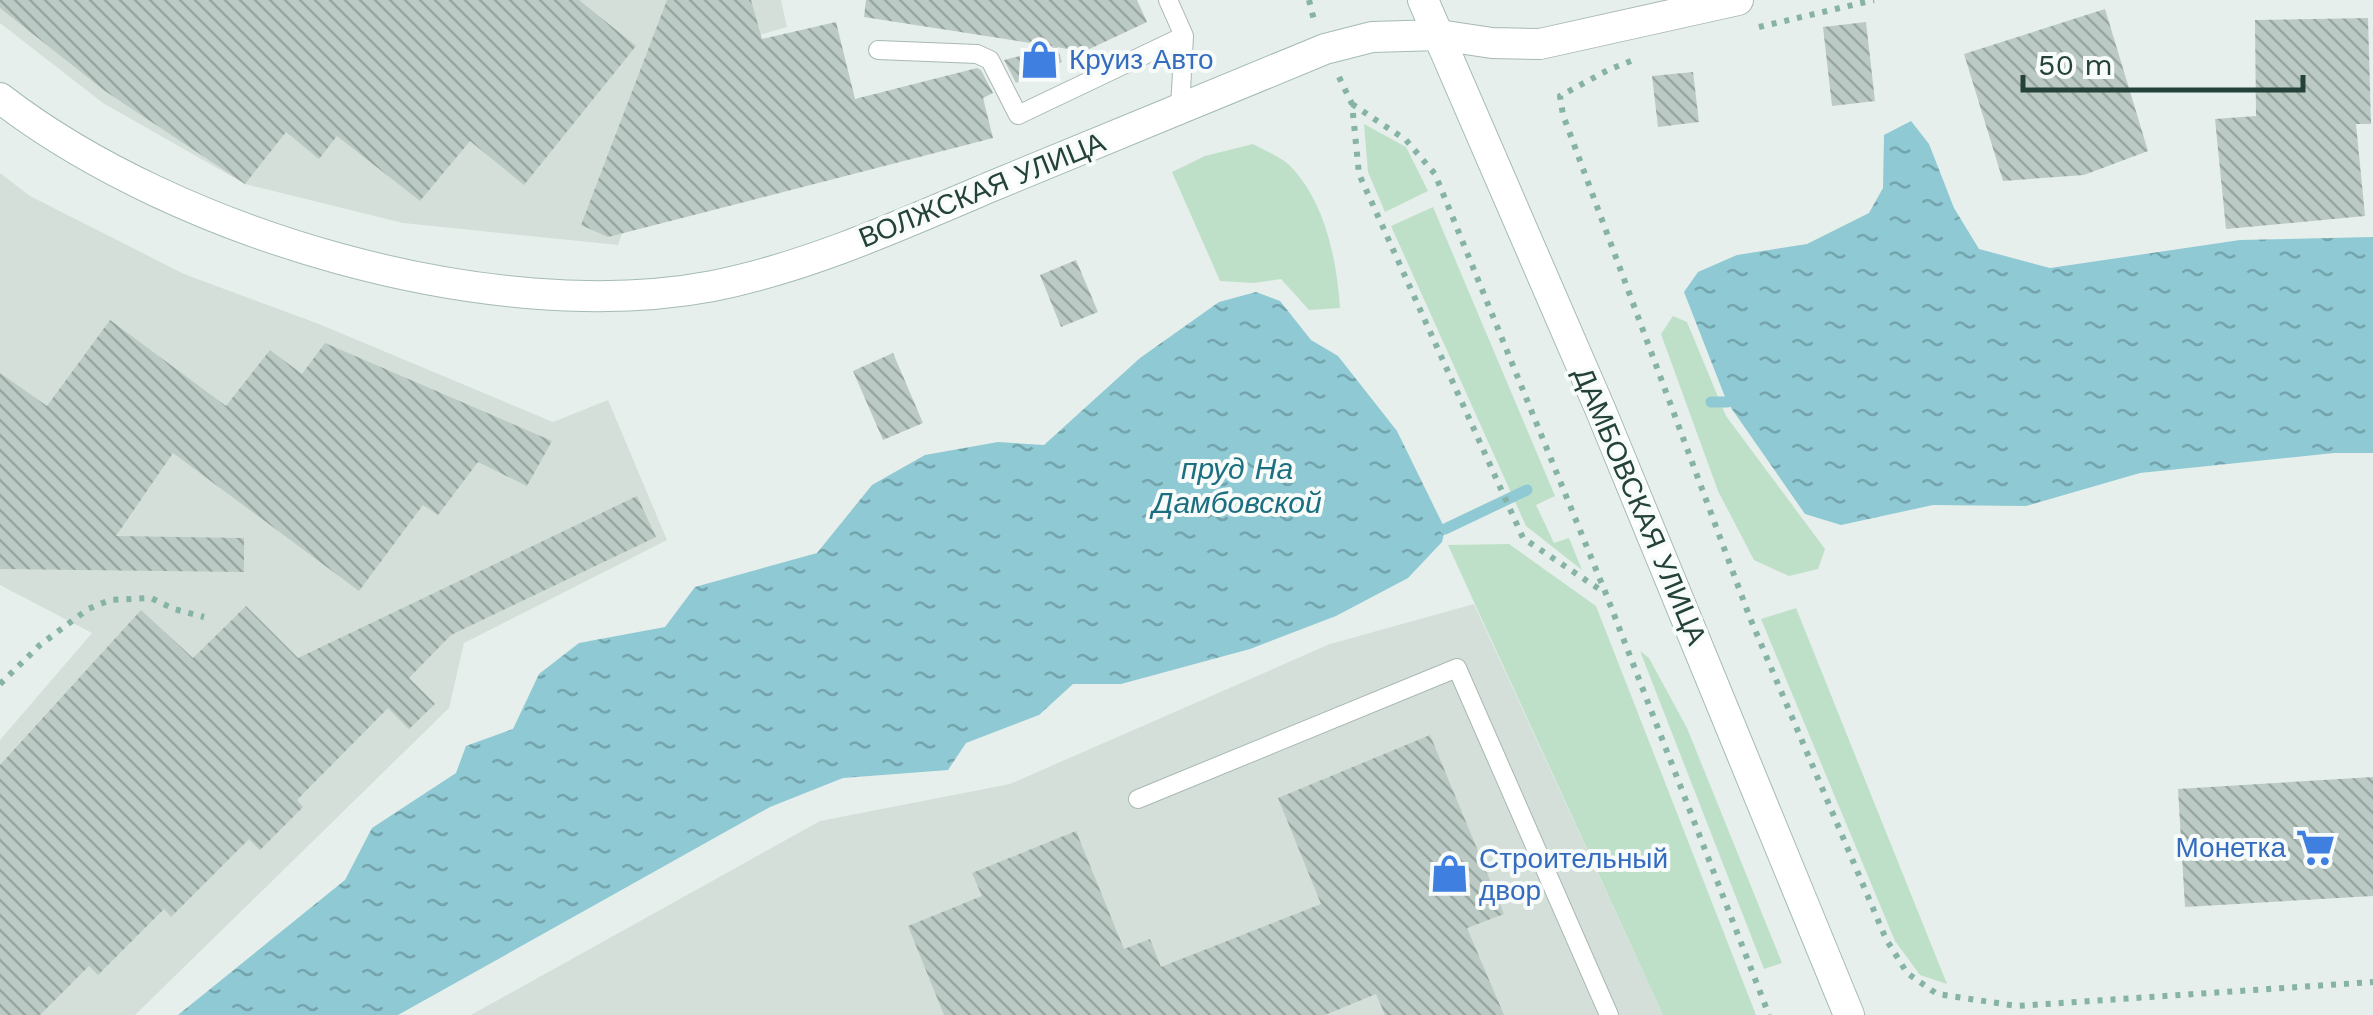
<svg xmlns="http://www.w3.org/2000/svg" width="2373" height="1015" viewBox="0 0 2373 1015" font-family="'Work Sans',sans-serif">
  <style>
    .built { fill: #d4dfda }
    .grass { fill: #bfe0c8 }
    .water { fill: url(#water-ripples) }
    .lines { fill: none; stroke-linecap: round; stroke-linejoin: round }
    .stream { stroke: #8ec9d4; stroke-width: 11 }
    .building { fill: url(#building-back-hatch) }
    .lane-casing { stroke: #a8b8b2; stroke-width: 20 }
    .street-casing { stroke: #a8b8b2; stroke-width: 32 }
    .secondary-casing { stroke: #a4bbb3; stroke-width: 32 }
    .path { stroke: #86b3a5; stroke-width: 6; stroke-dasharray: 5 8; stroke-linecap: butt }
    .lane { stroke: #fff; stroke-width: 18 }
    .street { stroke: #fff; stroke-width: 30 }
    .secondary { stroke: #fff; stroke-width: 30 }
    .labels { text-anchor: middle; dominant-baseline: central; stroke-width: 8; stroke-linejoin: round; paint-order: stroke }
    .shop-label { font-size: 28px; fill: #366cbe; stroke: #f7fbf9; text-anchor: start }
    .street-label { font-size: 28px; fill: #24423a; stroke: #f7fbf9 }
    .water-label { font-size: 30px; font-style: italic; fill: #1c6f80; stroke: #f7fbf9 }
  </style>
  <defs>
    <pattern id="water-ripples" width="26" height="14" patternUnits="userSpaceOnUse" patternTransform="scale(2.5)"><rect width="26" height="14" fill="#8ec9d4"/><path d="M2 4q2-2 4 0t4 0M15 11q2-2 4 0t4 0" fill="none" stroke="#74a5ad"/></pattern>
    <pattern id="building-back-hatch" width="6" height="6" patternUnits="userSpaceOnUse" patternTransform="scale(2.5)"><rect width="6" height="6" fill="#bbcac4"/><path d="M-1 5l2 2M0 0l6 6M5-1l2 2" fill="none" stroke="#98a6a0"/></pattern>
  </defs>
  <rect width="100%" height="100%" fill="#e6efeb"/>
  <path class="built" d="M 0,0 L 781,0 L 787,27 L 731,43 L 691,32 L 618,245 L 403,223 L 245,184 L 103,103 L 0,23 Z
    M 0,173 L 30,196 L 184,274 L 319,324 L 553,422 L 608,400 L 667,540 L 464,643 L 449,708 L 135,1015 L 0,1015 L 0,740 L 92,633 L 0,585 Z
    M 1474,604 L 1663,1015 L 471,1015 L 820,821 L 1010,784 L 1330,644 Z"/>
  <path class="grass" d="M 1364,124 L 1406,147 L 1428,191 L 1385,212 L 1368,172 Z
    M 1253,144 C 1265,151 1284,158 1293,169 C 1326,205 1337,262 1340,308 L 1309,310 L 1281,279 L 1254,283 L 1220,281 L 1172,172 L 1205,156 Z
    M 1433,207 L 1555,496 L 1536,505 L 1554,543 L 1569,538 L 1582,570 L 1526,526 L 1391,226 Z
    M 1673,316 L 1687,322 L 1726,416 L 1825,549 L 1818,569 L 1789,576 L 1754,560 L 1718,491 L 1661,334 Z
    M 1509,544 L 1596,606 L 1756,1015 L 1663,1015 L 1448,545 Z
    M 1796,608 L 1947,984 L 1920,975 L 1895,941 L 1761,619 Z
    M 1640,651 L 1649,658 L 1687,728 L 1782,963 L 1764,969 Z"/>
  <path class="water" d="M 1911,121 L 1929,144 L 1954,208 L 1979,249 L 2050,268 L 2240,240 L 2373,237 L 2373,453 L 2334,453 L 2140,473 L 2026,506 L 1933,505 L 1841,525 L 1805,514 L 1727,402 L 1684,292 L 1698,272 L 1737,255 L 1807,244 L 1869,213 L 1883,188 L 1884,135 Z
    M 1256,292 L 1280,301 L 1311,340 L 1338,356 L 1397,431 L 1445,529 L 1442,542 L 1408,578 L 1336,616 L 1250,649 L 1121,684 L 1073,684 L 1039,715 L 966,743 L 948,770 L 843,778 L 770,807 L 398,1015 L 178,1015 L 345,880 L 372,828 L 456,773 L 466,746 L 513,729 L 539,674 L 579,643 L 665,627 L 695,587 L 817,553 L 872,485 L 925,455 L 998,442 L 1044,445 L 1140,358 L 1219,302 Z"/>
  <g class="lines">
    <path class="stream" d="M 1711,402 L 1727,402
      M 1445,529 L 1527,490"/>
  </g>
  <path class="building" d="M 0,0 L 579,0 L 636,46 L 524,185 L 470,141 L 420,201 L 337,136 L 319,159 L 286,132 L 245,184 L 105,91 L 0,8 Z
    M 667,0 L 751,0 L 762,39 L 836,22 L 855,99 L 977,68 L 981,70 L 993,93 L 983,98 L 993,138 L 608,237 L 581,225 Z
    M 866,0 L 1137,0 L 1147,22 L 1083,52 L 1057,47 L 1062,62 L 1016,83 L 1004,60 L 1056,47 L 864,17 Z
    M 2105,9 L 2148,151 L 2084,175 L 2003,181 L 1964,54 Z
    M 2368,18 L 2371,124 L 2356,124 L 2365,216 L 2226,229 L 2215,119 L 2256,116 L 2255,20 Z
    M 1866,22 L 1875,101 L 1832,106 L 1823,27 Z
    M 1693,72 L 1699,122 L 1658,127 L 1652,76 Z
    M 1076,260 L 1098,312 L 1061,327 L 1040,275 Z
    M 110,320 L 226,406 L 270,350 L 302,374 L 325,343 L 552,441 L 527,486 L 478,462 L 438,515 L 423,505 L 359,591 L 173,453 L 116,536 L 244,538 L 244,572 L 0,569 L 0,373 L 47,406 Z
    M 893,353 L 923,423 L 883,440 L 853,371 Z
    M 637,496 L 656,537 L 451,635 L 409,678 L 435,704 L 409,729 L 388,708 L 297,800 L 303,807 L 260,850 L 249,839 L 171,917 L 164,909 L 98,975 L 89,966 L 40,1015 L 0,1015 L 0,765 L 141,610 L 193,658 L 246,606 L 298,658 Z
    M 1430,735 L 1504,914 L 1467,928 L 1504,1015 L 1385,1015 L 1376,994 L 1325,1015 L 944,1015 L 908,926 L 982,896 L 972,873 L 1076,831 L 1124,949 L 1150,939 L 1161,967 L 1321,904 L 1278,798 Z
    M 2373,777 L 2373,896 L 2185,907 L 2178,789 Z"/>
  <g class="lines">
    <defs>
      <path id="lane" d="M 1168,0 L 1184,36 L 1180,108
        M 878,50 L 977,54 L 990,60 L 1018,115 L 1184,36
        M 1138,799 L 1457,668 L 1609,1015"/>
      <path id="street" d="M 1439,35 L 1492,43 L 1540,44 L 1738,0"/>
      <path id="secondary" d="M 1423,0 L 1601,411 L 1849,1015
        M 0,98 C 176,234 492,328 713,286 C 808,267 901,225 990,187 C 1102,141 1213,95 1325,49 L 1372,37 L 1439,35"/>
    </defs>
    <use href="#lane" class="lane-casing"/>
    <use href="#street" class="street-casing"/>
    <use href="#secondary" class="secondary-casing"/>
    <path class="path" d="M 1309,0 L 1314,20
      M 1759,27 L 1874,0
      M 1631,61 L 1608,70 L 1560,96 L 1563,115 L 1750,618 L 1886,939 L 1907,973 L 1937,994 L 2017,1006 L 2373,982
      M 1339,77 L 1352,104 L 1359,174 L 1523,538 L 1605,593
      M 1352,104 L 1406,140 L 1435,174 L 1606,594 L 1769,1015
      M 0,684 L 40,645 L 88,609 L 110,600 L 151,598 L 174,609 L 204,617"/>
    <use href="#lane" class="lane"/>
    <use href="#street" class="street"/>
    <use href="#secondary" class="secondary"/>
  </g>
  <defs>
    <symbol id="shop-bare" viewBox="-9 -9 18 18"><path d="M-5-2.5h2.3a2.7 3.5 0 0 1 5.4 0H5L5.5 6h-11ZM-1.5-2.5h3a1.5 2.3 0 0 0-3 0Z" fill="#3f7fe0" stroke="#f7fbf9" stroke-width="2.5" paint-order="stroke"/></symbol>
    <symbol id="supermarket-bare" viewBox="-9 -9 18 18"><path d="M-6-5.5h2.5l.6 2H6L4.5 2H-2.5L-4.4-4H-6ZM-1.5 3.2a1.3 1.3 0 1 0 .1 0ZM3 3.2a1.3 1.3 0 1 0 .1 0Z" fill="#3f7fe0" stroke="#f7fbf9" stroke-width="2.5" paint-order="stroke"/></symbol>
  </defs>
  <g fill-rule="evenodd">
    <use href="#shop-bare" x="1012" y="32" width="55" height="55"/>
    <use href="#supermarket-bare" x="2288" y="820" width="55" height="55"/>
    <use href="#shop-bare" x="1422" y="846" width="55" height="55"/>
  </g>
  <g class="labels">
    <g class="shop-label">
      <text x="1069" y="59">Круиз Авто</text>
      <text x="2286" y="847" text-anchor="end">Монетка</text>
      <text x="1479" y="858">Строительный<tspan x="1479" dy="32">двор</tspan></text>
    </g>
    <g class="street-label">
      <text transform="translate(982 190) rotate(-22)">ВОЛЖСКАЯ УЛИЦА</text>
      <text transform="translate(1640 506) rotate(67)">ДАМБОВСКАЯ УЛИЦА</text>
    </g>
    <g class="water-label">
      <text x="1237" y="468">пруд На<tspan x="1237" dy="34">Дамбовской</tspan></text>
    </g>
  </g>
  <path d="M2023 75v15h280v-15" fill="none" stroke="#24423a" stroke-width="5"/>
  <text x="2038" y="75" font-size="30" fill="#24423a" stroke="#f7fbf9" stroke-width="8" paint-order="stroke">50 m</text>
</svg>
